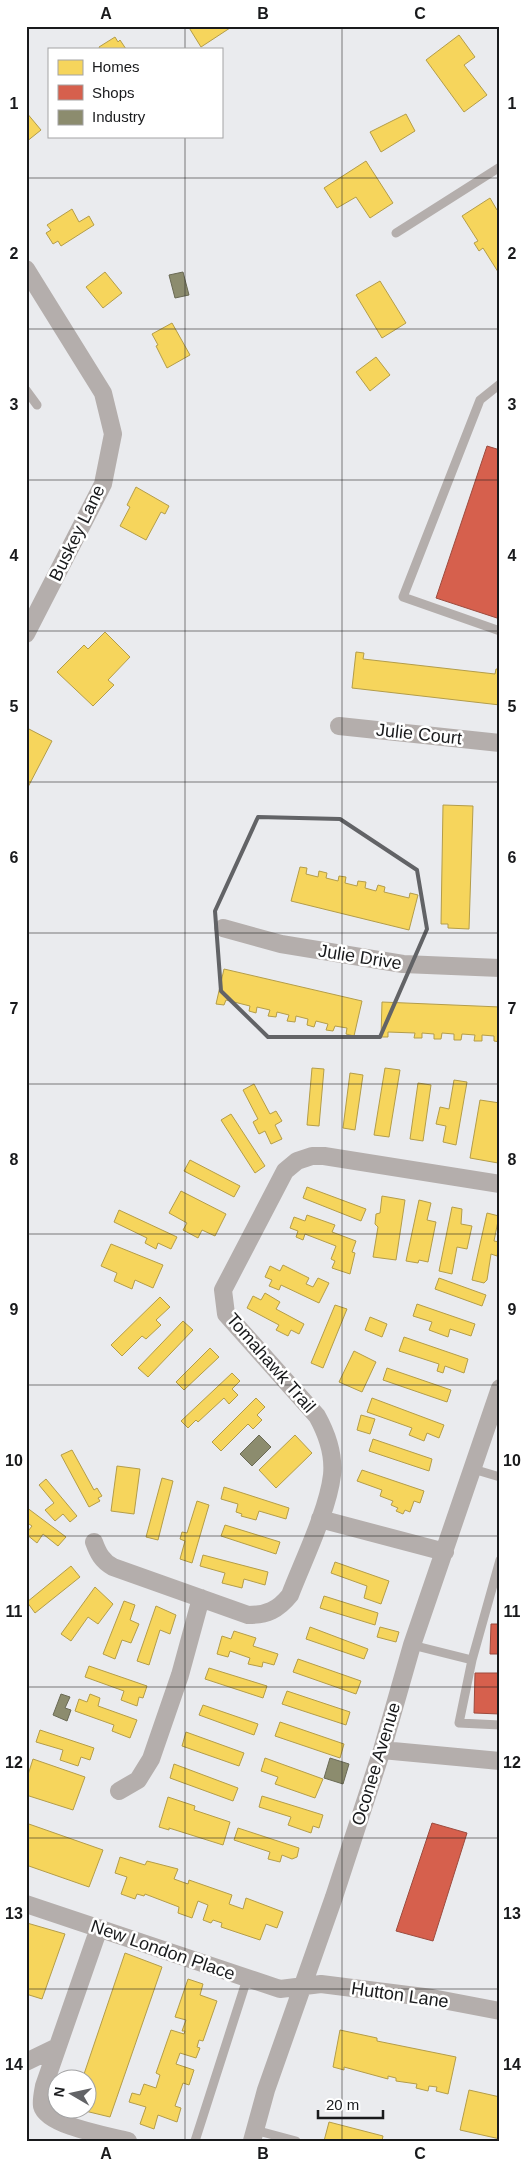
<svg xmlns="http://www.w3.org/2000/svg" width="526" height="2167" viewBox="0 0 526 2167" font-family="Arial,sans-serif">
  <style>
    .homes { fill: #f6d55c; stroke: #b49d49 }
    .shops { fill: #d6604d; stroke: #9d4b3e }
    .industry { fill: #8c8c6e; stroke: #6a6a55 }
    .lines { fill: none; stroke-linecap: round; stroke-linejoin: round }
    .lane { stroke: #b4aeac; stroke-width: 9 }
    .street { stroke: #b4aeac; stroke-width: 18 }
    .marked { fill: none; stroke: #626366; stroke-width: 4; stroke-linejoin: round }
    .grid { fill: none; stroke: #191a1c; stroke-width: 1; stroke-opacity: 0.55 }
    .labels { text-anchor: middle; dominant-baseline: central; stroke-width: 5; stroke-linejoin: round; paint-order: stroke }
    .street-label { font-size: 18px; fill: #191a1c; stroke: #fff }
    .neatline { fill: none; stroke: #191a1c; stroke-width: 2 }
    .grid-label { font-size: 16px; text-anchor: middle; font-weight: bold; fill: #191a1c }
  </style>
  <rect width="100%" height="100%" fill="#eaebee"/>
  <path class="homes" d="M 188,26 L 233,26 L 201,47 Z
    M 459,35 L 475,57 L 464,65 L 487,95 L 464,112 L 426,60 Z
    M 115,37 L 118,42 L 120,40 L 126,49 L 100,49 L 99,47 Z
    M 26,112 L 41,130 L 26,142 Z
    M 406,114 L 415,131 L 381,152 L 370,132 Z
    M 366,161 L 393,203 L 370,218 L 356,197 L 337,208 L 324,188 Z
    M 490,198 L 497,210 L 500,209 L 500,275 L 483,248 L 479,251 L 474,243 L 478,241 L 462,216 Z
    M 72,209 L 79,222 L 89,216 L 94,225 L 61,246 L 58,241 L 53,244 L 46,233 L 51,230 L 47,225 Z
    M 105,272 L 122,293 L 103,308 L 86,287 Z
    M 380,281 L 406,323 L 382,338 L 356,295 Z
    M 172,323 L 190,355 L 167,368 L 156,346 L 158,345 L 152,334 Z
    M 376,357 L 390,375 L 370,391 L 356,372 Z
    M 136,487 L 169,506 L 165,514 L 161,512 L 146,540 L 120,526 L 130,507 L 127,505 Z
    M 105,632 L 130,657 L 108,680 L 114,685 L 93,706 L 57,672 L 84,645 L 88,649 Z
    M 356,652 L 364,653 L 363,659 L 495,674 L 496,669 L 500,669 L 500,705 L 352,688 Z
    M 27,728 L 52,741 L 28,787 L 26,787 Z
    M 443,805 L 473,806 L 469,929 L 448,928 L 448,924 L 441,924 Z
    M 300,867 L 307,868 L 306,874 L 318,877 L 319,871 L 327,873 L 326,878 L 338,881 L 339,876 L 346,877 L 345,883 L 357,886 L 358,881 L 366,882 L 365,888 L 376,891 L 378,885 L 385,887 L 384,892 L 409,898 L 410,893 L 418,895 L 409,930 L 291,901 Z
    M 224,969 L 362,1001 L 354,1036 L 346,1034 L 347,1028 L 335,1026 L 333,1031 L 326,1030 L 328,1024 L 316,1021 L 314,1027 L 307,1025 L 308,1019 L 296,1016 L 295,1022 L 287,1021 L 289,1015 L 277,1012 L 276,1017 L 268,1016 L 270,1010 L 257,1007 L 256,1013 L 249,1011 L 250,1006 L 226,1000 L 224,1005 L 216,1004 Z
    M 382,1002 L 500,1007 L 500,1042 L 494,1041 L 494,1036 L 482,1035 L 482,1041 L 474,1041 L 475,1035 L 462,1034 L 461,1040 L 454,1040 L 454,1034 L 442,1033 L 441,1039 L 434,1039 L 434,1034 L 422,1033 L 422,1038 L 414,1038 L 415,1033 L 388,1032 L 388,1037 L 381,1037 Z
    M 312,1068 L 324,1069 L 319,1126 L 307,1125 Z
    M 385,1068 L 400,1070 L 389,1137 L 374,1135 Z
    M 350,1073 L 363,1075 L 355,1130 L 343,1128 Z
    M 454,1080 L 467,1082 L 456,1145 L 443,1142 L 446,1126 L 436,1124 L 440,1107 L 449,1109 Z
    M 418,1083 L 431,1085 L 423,1141 L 410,1139 Z
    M 254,1084 L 270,1114 L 276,1111 L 282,1121 L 275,1125 L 282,1139 L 271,1144 L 265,1131 L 259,1134 L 253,1122 L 258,1119 L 243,1090 Z
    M 480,1100 L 500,1103 L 498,1163 L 470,1158 Z
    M 231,1114 L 265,1166 L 255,1173 L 221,1120 Z
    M 190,1160 L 240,1186 L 234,1197 L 184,1171 Z
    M 307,1187 L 366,1209 L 361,1221 L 303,1198 Z
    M 181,1191 L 226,1214 L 215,1236 L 202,1230 L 198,1238 L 183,1230 L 187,1223 L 169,1213 Z
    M 382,1196 L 405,1200 L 396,1260 L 373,1257 L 378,1227 L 375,1224 L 376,1214 L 380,1213 Z
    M 419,1200 L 431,1203 L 427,1220 L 436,1222 L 428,1262 L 419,1260 L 418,1263 L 406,1261 Z
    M 452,1207 L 462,1209 L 461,1224 L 472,1226 L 467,1249 L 457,1247 L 452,1274 L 439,1271 Z
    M 119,1210 L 177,1237 L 171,1249 L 158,1243 L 156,1249 L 145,1243 L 147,1238 L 114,1222 Z
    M 487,1213 L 499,1216 L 494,1241 L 500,1242 L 497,1256 L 491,1254 L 487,1280 L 484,1283 L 472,1280 Z
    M 307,1215 L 335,1225 L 332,1232 L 356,1241 L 352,1252 L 355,1253 L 350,1274 L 332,1268 L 335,1261 L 331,1259 L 336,1246 L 305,1234 L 303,1240 L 296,1237 L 298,1231 L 290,1228 L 294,1217 L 305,1221 Z
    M 111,1244 L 163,1265 L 153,1288 L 135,1280 L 132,1289 L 114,1281 L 117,1273 L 101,1266 Z
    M 283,1265 L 309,1278 L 306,1284 L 313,1287 L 318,1278 L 329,1283 L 319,1303 L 281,1285 L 279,1290 L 269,1286 L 272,1280 L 265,1277 L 270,1266 L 280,1271 Z
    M 439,1278 L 486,1295 L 482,1306 L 435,1289 Z
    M 265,1293 L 280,1302 L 276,1309 L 304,1324 L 299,1334 L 291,1330 L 288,1336 L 276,1330 L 279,1325 L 247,1308 L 253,1296 L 261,1300 Z
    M 160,1297 L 170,1307 L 156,1320 L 161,1325 L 146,1339 L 142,1336 L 122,1356 L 111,1345 Z
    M 417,1304 L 475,1324 L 471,1336 L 450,1329 L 448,1337 L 429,1330 L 432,1322 L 413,1316 Z
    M 335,1305 L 347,1309 L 323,1368 L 311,1363 Z
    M 370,1317 L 387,1324 L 382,1337 L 365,1330 Z
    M 183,1321 L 193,1330 L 148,1377 L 138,1368 Z
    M 404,1337 L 468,1359 L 464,1373 L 445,1366 L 443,1373 L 437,1371 L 439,1364 L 399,1351 Z
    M 210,1348 L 219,1357 L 184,1390 L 176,1382 Z
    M 354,1351 L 376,1362 L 362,1392 L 339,1382 Z
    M 387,1368 L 451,1390 L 447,1402 L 383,1380 Z
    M 232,1373 L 240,1381 L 232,1389 L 238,1395 L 229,1404 L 224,1398 L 198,1422 L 196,1420 L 188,1428 L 181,1421 Z
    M 256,1398 L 265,1407 L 257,1415 L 262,1420 L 253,1429 L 248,1424 L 221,1451 L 212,1442 Z
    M 372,1398 L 444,1425 L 439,1438 L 427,1433 L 424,1441 L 409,1435 L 412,1428 L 367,1412 Z
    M 361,1415 L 375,1419 L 370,1434 L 357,1430 Z
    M 295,1435 L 312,1453 L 276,1488 L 259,1470 Z
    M 373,1439 L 432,1459 L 429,1471 L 369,1451 Z
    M 72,1450 L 94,1490 L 97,1488 L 102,1496 L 98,1498 L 100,1501 L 89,1507 L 61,1455 Z
    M 117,1466 L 140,1469 L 134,1514 L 111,1511 Z
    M 362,1470 L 424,1491 L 420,1503 L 414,1501 L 410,1512 L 405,1510 L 403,1514 L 396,1511 L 398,1508 L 391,1505 L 393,1501 L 380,1496 L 382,1490 L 357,1481 Z
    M 162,1478 L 173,1481 L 158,1540 L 146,1537 Z
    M 46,1479 L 77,1516 L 70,1522 L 63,1514 L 55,1521 L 45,1510 L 54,1503 L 39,1485 Z
    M 224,1487 L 289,1508 L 286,1519 L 259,1511 L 256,1520 L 241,1516 L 242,1514 L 236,1512 L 238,1504 L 221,1499 Z
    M 197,1501 L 209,1505 L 192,1563 L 180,1559 L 185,1541 L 180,1539 L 182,1532 L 187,1533 Z
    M 26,1507 L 66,1537 L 58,1546 L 43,1534 L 37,1543 L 26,1534 L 32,1526 L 26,1522 Z
    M 225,1525 L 280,1542 L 276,1554 L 221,1536 Z
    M 203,1555 L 268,1572 L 265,1585 L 244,1579 L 242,1588 L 222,1583 L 225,1573 L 200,1566 Z
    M 335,1562 L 389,1581 L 381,1604 L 364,1598 L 367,1586 L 331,1573 Z
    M 71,1566 L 80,1577 L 35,1613 L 27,1602 Z
    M 95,1587 L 113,1604 L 98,1624 L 88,1617 L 71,1641 L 61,1634 Z
    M 324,1596 L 378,1613 L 375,1625 L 320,1608 Z
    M 124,1601 L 135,1605 L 130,1620 L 139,1624 L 131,1643 L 122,1640 L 115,1659 L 103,1654 Z
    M 156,1606 L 176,1615 L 170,1634 L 160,1630 L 149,1665 L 137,1661 Z
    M 310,1627 L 368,1649 L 364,1659 L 306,1639 Z
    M 380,1627 L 399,1632 L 396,1642 L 377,1637 Z
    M 234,1631 L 256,1638 L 253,1646 L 278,1654 L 274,1665 L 263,1662 L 262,1667 L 248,1664 L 250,1658 L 230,1651 L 228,1657 L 217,1654 L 222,1636 L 231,1639 Z
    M 298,1659 L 361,1681 L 356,1694 L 293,1672 Z
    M 89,1666 L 147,1686 L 143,1698 L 139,1697 L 137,1706 L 121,1700 L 124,1691 L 85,1677 Z
    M 209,1668 L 267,1686 L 263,1698 L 205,1679 Z
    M 287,1691 L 350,1712 L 346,1725 L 282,1704 Z
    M 90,1694 L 100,1698 L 98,1706 L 137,1720 L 130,1738 L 112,1731 L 114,1725 L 75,1711 L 79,1699 L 87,1702 Z
    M 203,1705 L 258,1724 L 254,1735 L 199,1715 Z
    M 280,1722 L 344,1744 L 340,1758 L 275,1736 Z
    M 40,1730 L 94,1748 L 90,1760 L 81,1757 L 78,1766 L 60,1760 L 63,1750 L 36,1742 Z
    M 186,1732 L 244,1753 L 239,1766 L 182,1746 Z
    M 265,1758 L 323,1779 L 315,1798 L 275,1784 L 278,1777 L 261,1771 Z
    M 33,1759 L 85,1777 L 73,1810 L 26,1795 L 26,1781 Z
    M 174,1764 L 238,1788 L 233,1801 L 170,1778 Z
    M 262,1796 L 323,1815 L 319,1828 L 313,1826 L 311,1833 L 288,1825 L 291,1817 L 259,1807 Z
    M 168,1797 L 195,1806 L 194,1810 L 230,1822 L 223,1845 L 169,1828 L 169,1830 L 159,1827 Z
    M 26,1823 L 103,1850 L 89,1887 L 26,1865 Z
    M 238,1828 L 299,1848 L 297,1857 L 292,1859 L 282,1855 L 280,1862 L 268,1859 L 270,1852 L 234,1840 Z
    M 120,1857 L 145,1865 L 147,1861 L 178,1869 L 174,1879 L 188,1884 L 189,1880 L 232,1895 L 229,1904 L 243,1909 L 246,1898 L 283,1912 L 277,1928 L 266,1924 L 260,1940 L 221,1927 L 222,1923 L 213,1920 L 211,1923 L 203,1920 L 208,1905 L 198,1901 L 192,1918 L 178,1913 L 179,1907 L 145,1894 L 144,1896 L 137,1894 L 135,1899 L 121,1894 L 127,1877 L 115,1873 Z
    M 27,1923 L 65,1934 L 42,1999 L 26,1994 Z
    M 125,1953 L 162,1967 L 110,2117 L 81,2110 L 88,2110 L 88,2080 L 82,2080 Z
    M 188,1979 L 203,1984 L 200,1995 L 217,2001 L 203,2041 L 199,2040 L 197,2047 L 200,2048 L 196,2058 L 180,2053 L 176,2064 L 194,2070 L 189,2085 L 183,2083 L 175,2106 L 181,2108 L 177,2122 L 158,2115 L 154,2129 L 140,2124 L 146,2107 L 129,2102 L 132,2093 L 140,2095 L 144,2084 L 156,2088 L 160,2075 L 156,2073 L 171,2030 L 184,2034 L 185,2031 L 182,2031 L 186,2020 L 175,2017 Z
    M 340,2030 L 377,2038 L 377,2041 L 456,2057 L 448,2094 L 436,2091 L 437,2087 L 429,2086 L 428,2091 L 416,2088 L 417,2084 L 396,2081 L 396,2078 L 388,2076 L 388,2079 L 344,2067 L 344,2070 L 333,2067 Z
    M 469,2090 L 500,2097 L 500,2139 L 460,2130 Z
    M 329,2122 L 383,2136 L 382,2141 L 324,2141 Z"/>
  <path class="shops" d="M 487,446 L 500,450 L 500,619 L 436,598 Z
    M 491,1624 L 500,1624 L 500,1654 L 490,1654 Z
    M 475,1673 L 500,1673 L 500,1714 L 474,1713 Z
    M 432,1823 L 467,1833 L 433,1941 L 396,1931 Z"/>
  <path class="industry" d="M 183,272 L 189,295 L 175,298 L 169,275 Z
    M 259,1435 L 271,1447 L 252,1466 L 240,1454 Z
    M 61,1694 L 70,1697 L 65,1708 L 71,1710 L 67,1721 L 53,1715 Z
    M 330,1758 L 349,1764 L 343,1784 L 324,1778 Z"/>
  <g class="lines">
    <path class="lane" d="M 396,233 L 500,167
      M 500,384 L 480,400 L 403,597 L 500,631
      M 26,390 L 37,405
      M 473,1469 L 500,1477
      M 412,1645 L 472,1660 L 459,1723 L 500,1725
      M 472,1660 L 500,1560
      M 255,2130 L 296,2141
      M 195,2141 L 247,1979"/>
    <path class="street" d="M 26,269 L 103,393 L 113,434 L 103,484 L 26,634
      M 339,726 L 500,743
      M 223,928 L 281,944 L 403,964 L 500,968
      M 320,1519 L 445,1552
      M 94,1542 C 98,1553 102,1561 113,1567 L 248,1615 C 267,1615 278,1610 290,1595 C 303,1561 328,1510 332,1475 C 334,1454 327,1434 317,1416 L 226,1314 L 223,1290 L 285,1171 L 297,1161 L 312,1156 L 324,1156 L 500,1184
      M 382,1750 L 500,1761
      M 119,1791 L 138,1780 L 151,1759 L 180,1675 L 201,1598
      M 26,1904 L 280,1989 L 321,1984 L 432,1998 L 500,2011
      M 99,1928 L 44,2086 C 43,2092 41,2100 42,2106 C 47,2126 109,2136 128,2141
      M 26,2062 L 57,2047
      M 252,2141 L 266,2090 L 334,1897 L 382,1750 L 412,1645 L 500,1388"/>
  </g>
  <path class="marked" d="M 258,817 L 340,819 L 417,870 L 427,929 L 380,1037 L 268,1037 L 221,991 L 215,911 Z"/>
  <path class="grid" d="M 185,26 L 185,49M 342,26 L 342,2141M 185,136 L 185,2141M 26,178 L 500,178M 26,329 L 500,329M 26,480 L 500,480M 26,631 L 500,631M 26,782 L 500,782M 26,933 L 500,933M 26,1084 L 500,1084M 26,1234 L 500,1234M 26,1385 L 500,1385M 26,1536 L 500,1536M 26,1687 L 500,1687M 26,1838 L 500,1838M 26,1989 L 500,1989"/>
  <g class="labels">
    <g class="street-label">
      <text transform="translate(77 533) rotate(-64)">Buskey Lane</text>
      <text transform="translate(419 734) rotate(6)">Julie Court</text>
      <text transform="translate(360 957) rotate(9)">Julie Drive</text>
      <text transform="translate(271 1363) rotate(49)">Tomahawk Trail</text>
      <text transform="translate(376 1764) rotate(-73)">Oconee Avenue</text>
      <text transform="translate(163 1950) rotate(19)">New London Place</text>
      <text transform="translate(400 1995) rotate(8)">Hutton Lane</text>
    </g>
  </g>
  <rect width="526" height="2167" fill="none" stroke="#ffffff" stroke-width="55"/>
  <rect x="48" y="48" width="175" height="90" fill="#ffffff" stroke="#a3a3a4"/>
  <rect x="58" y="60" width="25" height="15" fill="#f6d55c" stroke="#a3a3a4"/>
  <text x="92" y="72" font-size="15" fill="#191a1c">Homes</text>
  <rect x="58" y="85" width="25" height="15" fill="#d6604d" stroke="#a3a3a4"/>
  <text x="92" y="98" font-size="15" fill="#191a1c">Shops</text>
  <rect x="58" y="110" width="25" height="15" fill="#8c8c6e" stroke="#a3a3a4"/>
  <text x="92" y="122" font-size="15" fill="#191a1c">Industry</text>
  <g transform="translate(72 2094) rotate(279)"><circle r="24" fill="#ffffff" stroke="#a3a3a4"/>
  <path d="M0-4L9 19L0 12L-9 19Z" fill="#626366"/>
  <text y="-8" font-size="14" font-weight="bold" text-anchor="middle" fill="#191a1c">N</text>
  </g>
  <path d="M318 2110v8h65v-8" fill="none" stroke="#191a1c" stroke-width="2.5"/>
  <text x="326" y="2110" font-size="15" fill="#191a1c" stroke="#ffffff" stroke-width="4" paint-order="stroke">20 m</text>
  <rect x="28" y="28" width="470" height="2112" class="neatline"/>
  <g class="grid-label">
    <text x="106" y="19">A</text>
    <text x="263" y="19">B</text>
    <text x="420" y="19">C</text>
    <text x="14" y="109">1</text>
    <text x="512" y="109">1</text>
    <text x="14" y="259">2</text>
    <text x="512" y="259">2</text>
    <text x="14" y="410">3</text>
    <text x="512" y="410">3</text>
    <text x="14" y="561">4</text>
    <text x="512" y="561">4</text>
    <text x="14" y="712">5</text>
    <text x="512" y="712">5</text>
    <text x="14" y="863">6</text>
    <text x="512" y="863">6</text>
    <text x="14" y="1014">7</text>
    <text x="512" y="1014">7</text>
    <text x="14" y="1165">8</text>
    <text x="512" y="1165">8</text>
    <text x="14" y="1315">9</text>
    <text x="512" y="1315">9</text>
    <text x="14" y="1466">10</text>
    <text x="512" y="1466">10</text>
    <text x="14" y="1617">11</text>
    <text x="512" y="1617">11</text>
    <text x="14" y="1768">12</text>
    <text x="512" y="1768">12</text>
    <text x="14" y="1919">13</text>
    <text x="512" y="1919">13</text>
    <text x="14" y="2070">14</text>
    <text x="512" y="2070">14</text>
    <text x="106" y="2159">A</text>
    <text x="263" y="2159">B</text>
    <text x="420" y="2159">C</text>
  </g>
</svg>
